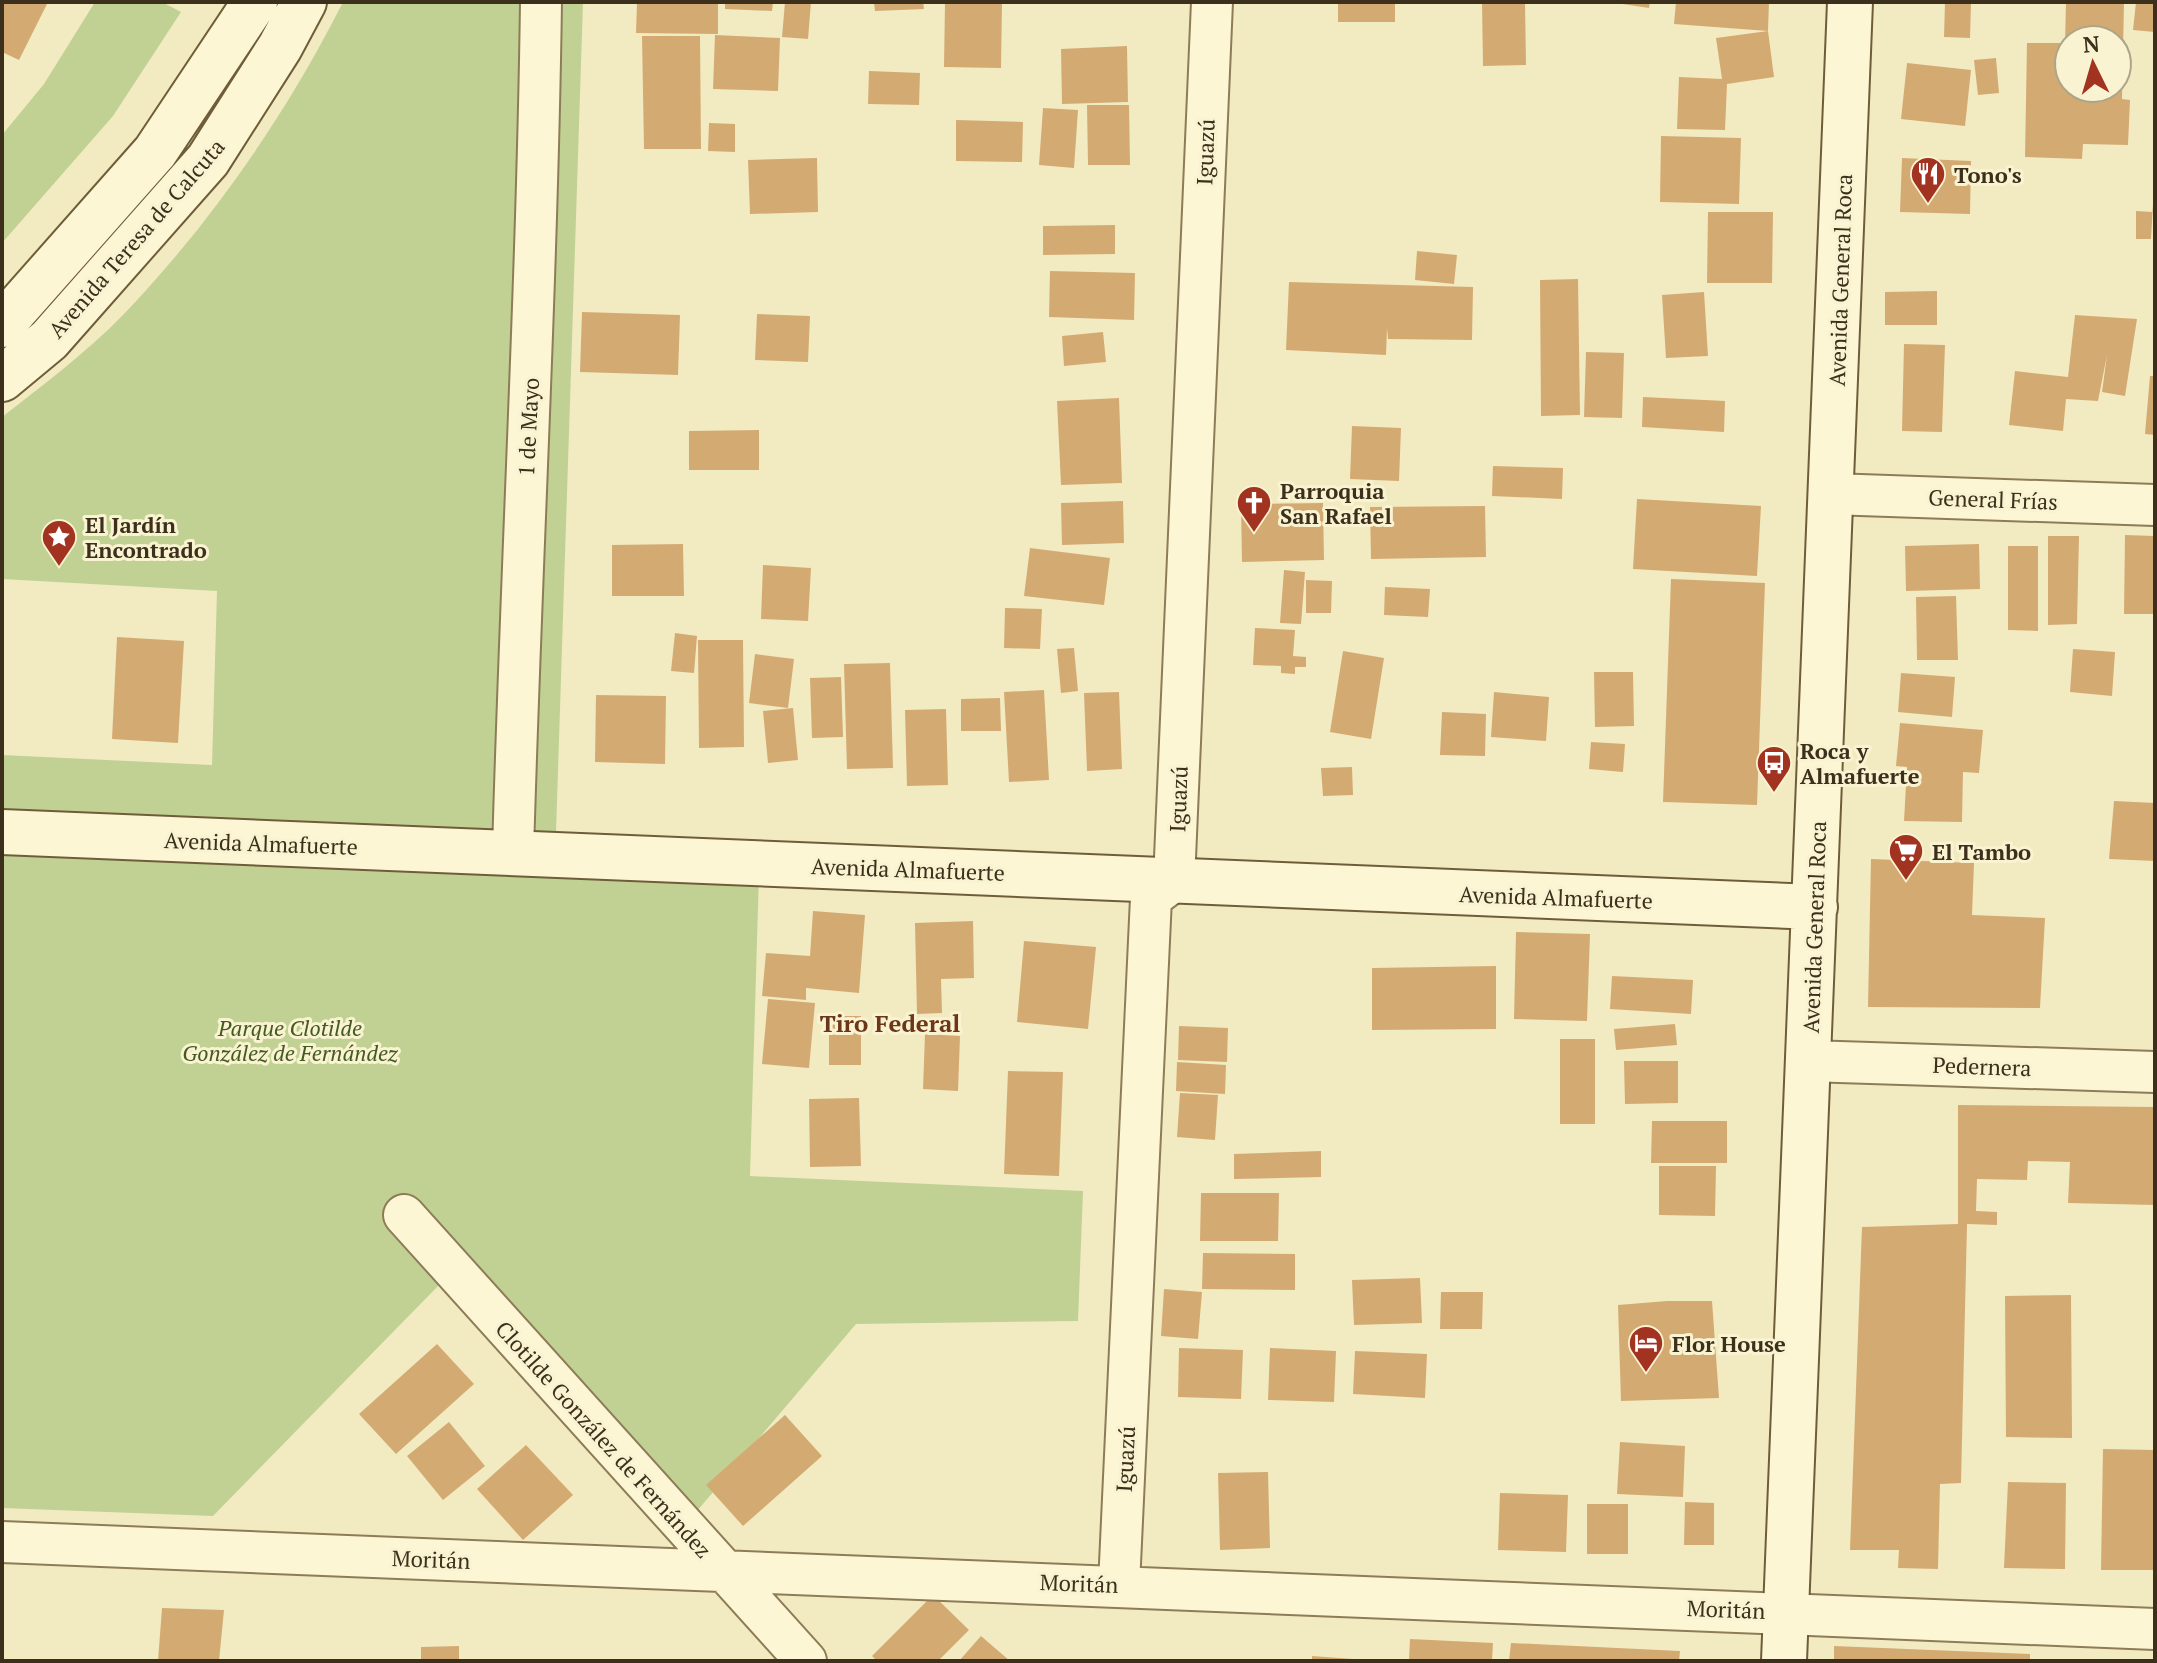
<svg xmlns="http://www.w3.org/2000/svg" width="2157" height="1663" viewBox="0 0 2157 1663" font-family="'PT Serif',serif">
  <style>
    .green { fill: #c1d194 }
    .building { fill: #d4aa73; fill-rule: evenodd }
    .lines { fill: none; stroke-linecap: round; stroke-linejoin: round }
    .street-casing { stroke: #8d7c57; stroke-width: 44 }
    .secondary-casing { stroke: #6f5d3a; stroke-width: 48 }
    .street { stroke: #fcf6d5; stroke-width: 40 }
    .secondary { stroke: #fcf6d5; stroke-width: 44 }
    .labels { text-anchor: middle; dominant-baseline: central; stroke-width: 6; stroke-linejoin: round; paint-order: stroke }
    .street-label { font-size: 22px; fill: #3c301c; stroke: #f9f3d1 }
    .poi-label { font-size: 22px; font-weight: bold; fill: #3c301c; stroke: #f9f3d1; text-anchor: start }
    .park-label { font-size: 22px; font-style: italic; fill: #435a21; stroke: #f9f3d1 }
    .neighbourhood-label { font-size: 24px; font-weight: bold; fill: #6c3618; stroke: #f9f3d1 }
  </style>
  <rect width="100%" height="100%" fill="#f2ebc1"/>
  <path class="green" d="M 95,2 L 162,2 L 181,12 L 113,116 L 2,243 L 2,135 L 44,84 Z
    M 343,2 L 583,2 L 555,863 L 759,874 L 750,1176 L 1083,1191 L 1078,1321 L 856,1324 L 680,1531 L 441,1283 L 213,1516 L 2,1508 L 2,755 L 212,765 L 217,591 L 2,579 L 2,417 C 43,385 87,352 123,315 C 211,223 286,115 343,2 Z"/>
  <path class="building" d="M 2,2 L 48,2 L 19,60 L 2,52 Z
    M 637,2 L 718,2 L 718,34 L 636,33 Z
    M 725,2 L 773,2 L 772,11 L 725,9 Z
    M 785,2 L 811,2 L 808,39 L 782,37 Z
    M 874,2 L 923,2 L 924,9 L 875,11 Z
    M 945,2 L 1002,2 L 1001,68 L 944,67 Z
    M 1338,2 L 1395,2 L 1395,22 L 1338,22 Z
    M 1482,2 L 1525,2 L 1526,65 L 1483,66 Z
    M 1609,2 L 1650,2 L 1649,8 Z
    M 1676,2 L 1769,2 L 1768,31 L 1674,24 Z
    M 1945,2 L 1971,2 L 1970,38 L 1944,37 Z
    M 2066,2 L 2124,2 L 2122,99 L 2130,100 L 2128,145 L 2083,144 L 2082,159 L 2025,157 L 2027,43 L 2065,43 ZM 2069,40 L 2117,40 L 2117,88 L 2069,88 Z
    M 2136,2 L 2155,2 L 2155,32 L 2133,30 Z
    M 1768,31 L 1774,77 L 1727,84 L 1725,130 L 1677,129 L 1679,77 L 1722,79 L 1716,38 Z
    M 715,35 L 780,38 L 778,91 L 713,89 Z
    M 642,36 L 700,36 L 701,149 L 644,149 Z
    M 1127,46 L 1128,102 L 1062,104 L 1061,49 Z
    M 1996,58 L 1999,93 L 1978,95 L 1974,60 Z
    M 1907,63 L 1971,70 L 1965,126 L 1901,119 Z
    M 869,71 L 920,73 L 919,105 L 868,104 Z
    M 1087,105 L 1129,105 L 1130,165 L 1088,165 Z
    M 1043,108 L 1078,110 L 1074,168 L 1039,165 Z
    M 956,120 L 1023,122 L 1022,162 L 956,161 Z
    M 709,123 L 735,124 L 735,152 L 708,151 Z
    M 1661,136 L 1741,138 L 1739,204 L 1660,202 Z
    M 817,158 L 818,212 L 750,214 L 748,160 Z
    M 1902,158 L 1971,161 L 1970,214 L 1900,212 Z
    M 2153,204 L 2151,239 L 2136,239 L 2136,211 L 2152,212 Z
    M 1708,212 L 1773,212 L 1772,283 L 1707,283 Z
    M 1115,225 L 1115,254 L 1043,255 L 1043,226 Z
    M 1417,251 L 1457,255 L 1454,284 L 1415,280 Z
    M 1050,271 L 1135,273 L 1134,320 L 1049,317 Z
    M 1578,279 L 1580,415 L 1541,416 L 1540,280 Z
    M 1289,282 L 1473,287 L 1472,340 L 1388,339 L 1387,328 L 1386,355 L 1286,350 Z
    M 1937,291 L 1937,325 L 1885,325 L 1885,292 Z
    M 1704,292 L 1708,356 L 1666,358 L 1662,295 Z
    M 582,312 L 680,315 L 678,375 L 580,372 Z
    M 757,314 L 810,316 L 808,362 L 755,360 Z
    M 2075,315 L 2137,319 L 2125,396 L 2102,392 L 2107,355 L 2098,401 L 2066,399 L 2063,431 L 2009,425 L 2015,371 L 2068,377 Z
    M 1103,332 L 1106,362 L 1064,366 L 1062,336 Z
    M 1904,344 L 1945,345 L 1942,432 L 1902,431 Z
    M 1586,352 L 1624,353 L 1622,418 L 1584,417 Z
    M 2150,376 L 2155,376 L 2155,435 L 2145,434 Z
    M 1643,397 L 1725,401 L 1724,432 L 1642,427 Z
    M 1119,398 L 1122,483 L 1061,485 L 1057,401 Z
    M 1352,426 L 1401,428 L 1399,481 L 1350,479 Z
    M 759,430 L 759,470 L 689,470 L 689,431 Z
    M 1493,466 L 1563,468 L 1562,499 L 1492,496 Z
    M 1637,499 L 1761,506 L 1757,576 L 1633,569 Z
    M 1123,501 L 1124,543 L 1062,545 L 1061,503 Z
    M 1323,503 L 1324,560 L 1242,562 L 1241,504 Z
    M 1485,506 L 1486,557 L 1371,559 L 1370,507 Z
    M 2125,535 L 2155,536 L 2155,614 L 2124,614 Z
    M 2048,536 L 2079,536 L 2077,624 L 2048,625 Z
    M 683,544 L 684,596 L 612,596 L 612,545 Z
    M 1979,544 L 1980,589 L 1906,591 L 1905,546 Z
    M 2008,546 L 2038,546 L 2038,631 L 2008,630 Z
    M 1030,548 L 1110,558 L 1104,605 L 1024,596 Z
    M 763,565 L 811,568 L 808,621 L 761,619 Z
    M 1284,570 L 1305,572 L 1301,624 L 1280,623 Z
    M 1671,579 L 1765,583 L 1757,805 L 1663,802 Z
    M 1306,580 L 1332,581 L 1331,613 L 1306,613 Z
    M 1385,587 L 1430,589 L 1428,617 L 1384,615 Z
    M 1956,596 L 1958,660 L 1917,660 L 1916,597 Z
    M 1005,608 L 1042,609 L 1040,649 L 1004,648 Z
    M 1255,628 L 1295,630 L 1293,656 L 1306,657 L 1306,667 L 1295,667 L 1295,674 L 1281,673 L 1281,666 L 1253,665 Z
    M 675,633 L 697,636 L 694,673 L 671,671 Z
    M 117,637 L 184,641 L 178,743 L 112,739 Z
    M 698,640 L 743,640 L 744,747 L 699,748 Z
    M 1074,648 L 1078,691 L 1061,693 L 1057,649 Z
    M 2073,649 L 2115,652 L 2112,696 L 2070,692 Z
    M 1343,651 L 1384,658 L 1371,739 L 1330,732 Z
    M 755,654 L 794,659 L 788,708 L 749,703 Z
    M 890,663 L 893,768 L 847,769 L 844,664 Z
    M 1594,672 L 1633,672 L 1634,726 L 1595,727 Z
    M 1901,673 L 1955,677 L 1952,717 L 1898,712 Z
    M 841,677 L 843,737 L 812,738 L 810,678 Z
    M 1044,690 L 1049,780 L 1009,782 L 1004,692 Z
    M 1119,692 L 1122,769 L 1087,771 L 1084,693 Z
    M 1494,692 L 1549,697 L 1546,741 L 1491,737 Z
    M 596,695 L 666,696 L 665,764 L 595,762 Z
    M 1000,698 L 1001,731 L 961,731 L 961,699 Z
    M 793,708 L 798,760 L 768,763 L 763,711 Z
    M 946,709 L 948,785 L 907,786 L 905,710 Z
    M 1442,712 L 1486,714 L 1485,756 L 1440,755 Z
    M 1900,723 L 1983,730 L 1979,773 L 1963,772 L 1962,822 L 1904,821 L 1907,767 L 1896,766 Z
    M 1591,742 L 1625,744 L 1623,772 L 1589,769 Z
    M 1352,767 L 1353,795 L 1323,796 L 1321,768 Z
    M 2114,801 L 2155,803 L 2155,861 L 2109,859 Z
    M 1871,859 L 1974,863 L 1972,915 L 2045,918 L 2040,1008 L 1868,1007 Z
    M 813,911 L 865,915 L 859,993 L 806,988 L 806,1000 L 762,996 L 766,953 L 810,956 Z
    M 973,921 L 974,978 L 941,979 L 942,1013 L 917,1014 L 915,923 Z
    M 1516,932 L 1590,934 L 1587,1021 L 1514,1019 Z
    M 1024,941 L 1096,947 L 1088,1029 L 1017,1022 Z
    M 1496,966 L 1496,1029 L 1372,1030 L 1372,968 Z
    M 1612,976 L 1693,980 L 1691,1014 L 1610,1009 Z
    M 768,999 L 815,1003 L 809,1068 L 762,1064 Z
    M 829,1016 L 861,1016 L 861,1065 L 829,1065 Z
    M 1675,1024 L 1677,1045 L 1616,1050 L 1614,1029 Z
    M 1179,1026 L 1228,1028 L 1227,1062 L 1178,1060 Z
    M 925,1034 L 960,1036 L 958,1091 L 923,1089 Z
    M 1560,1039 L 1595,1039 L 1595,1124 L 1560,1124 Z
    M 1624,1061 L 1678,1061 L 1678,1103 L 1625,1104 Z
    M 1177,1062 L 1226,1065 L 1225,1094 L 1176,1091 Z
    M 1008,1071 L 1063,1072 L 1059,1176 L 1004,1174 Z
    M 1180,1093 L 1218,1095 L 1215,1140 L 1177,1137 Z
    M 859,1098 L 861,1166 L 810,1167 L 809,1099 Z
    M 1958,1105 L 2155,1107 L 2155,1205 L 2068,1203 L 2070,1162 L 2028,1161 L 2027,1180 L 1977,1179 L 1976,1211 L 1997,1212 L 1997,1225 L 1967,1224 L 1961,1483 L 1940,1484 L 1938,1569 L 1898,1568 L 1899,1550 L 1850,1550 L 1862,1227 L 1958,1224 Z
    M 1652,1121 L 1727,1121 L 1727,1163 L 1651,1163 Z
    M 1321,1151 L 1321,1177 L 1234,1179 L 1234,1154 Z
    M 1659,1166 L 1716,1166 L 1715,1216 L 1659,1215 Z
    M 1201,1193 L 1279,1193 L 1278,1241 L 1200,1241 Z
    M 1203,1253 L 1295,1254 L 1295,1290 L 1202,1289 Z
    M 1420,1278 L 1422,1323 L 1354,1325 L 1352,1280 Z
    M 1164,1289 L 1202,1292 L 1198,1339 L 1161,1336 Z
    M 1441,1292 L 1483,1292 L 1482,1329 L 1440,1329 Z
    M 2071,1295 L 2072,1438 L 2006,1437 L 2005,1296 Z
    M 1667,1301 L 1712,1301 L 1719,1398 L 1621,1401 L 1618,1305 Z
    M 437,1344 L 474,1384 L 396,1454 L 359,1414 Z
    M 1179,1348 L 1243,1350 L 1241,1399 L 1178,1397 Z
    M 1270,1348 L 1336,1351 L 1334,1402 L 1268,1400 Z
    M 1355,1351 L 1427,1354 L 1425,1398 L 1353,1394 Z
    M 785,1415 L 822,1456 L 743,1526 L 706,1485 Z
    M 449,1422 L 485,1466 L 443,1500 L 407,1456 Z
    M 1620,1442 L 1685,1446 L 1683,1497 L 1617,1494 Z
    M 526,1445 L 573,1495 L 523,1540 L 477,1489 Z
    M 2103,1449 L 2155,1450 L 2155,1570 L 2101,1570 Z
    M 1268,1472 L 1270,1548 L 1220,1550 L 1218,1473 Z
    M 2008,1482 L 2066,1483 L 2065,1569 L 2004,1568 Z
    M 1500,1493 L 1568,1495 L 1566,1552 L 1498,1550 Z
    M 1685,1502 L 1714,1503 L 1714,1545 L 1684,1545 Z
    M 1587,1504 L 1628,1504 L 1628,1554 L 1587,1554 Z
    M 933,1595 L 969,1630 L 938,1661 L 877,1661 L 872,1656 Z
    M 162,1608 L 224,1610 L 219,1661 L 158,1661 Z
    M 981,1636 L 1010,1661 L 959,1661 Z
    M 1410,1639 L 1493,1643 L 1492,1661 L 1409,1661 Z
    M 1511,1643 L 1680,1651 L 1679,1661 L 1509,1661 Z
    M 459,1646 L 459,1661 L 421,1661 L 421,1647 Z
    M 1834,1646 L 2030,1654 L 2030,1661 L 1834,1661 Z
    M 1312,1656 L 1353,1659 L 1353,1661 L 1312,1661 Z"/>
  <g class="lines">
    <defs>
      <path id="street" d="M 1831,494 L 2155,505
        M 513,852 C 521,569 537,286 541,2
        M 1808,1061 L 2155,1072
        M 404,1215 L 806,1661
        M 2,1542 L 2155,1629
        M 1119,1585 L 1151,898 L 1174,881 L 1212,2"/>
      <path id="secondary" d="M 2,325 L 155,152 L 255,2
        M 2,379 L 49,340 L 208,160 L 280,47 L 304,2
        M 2,832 L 1815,907
        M 1784,1661 L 1850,2"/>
    </defs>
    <use href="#street" class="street-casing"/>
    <use href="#secondary" class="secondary-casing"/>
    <use href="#street" class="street"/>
    <use href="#secondary" class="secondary"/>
  </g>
  <defs>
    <symbol id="restaurant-pin" viewBox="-11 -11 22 30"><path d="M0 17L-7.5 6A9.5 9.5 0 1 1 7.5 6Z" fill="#a23321" stroke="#f9f3d1"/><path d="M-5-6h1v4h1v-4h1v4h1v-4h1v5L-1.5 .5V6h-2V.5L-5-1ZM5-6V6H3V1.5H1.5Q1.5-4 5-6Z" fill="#fff"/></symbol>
    <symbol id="church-pin" viewBox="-11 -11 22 30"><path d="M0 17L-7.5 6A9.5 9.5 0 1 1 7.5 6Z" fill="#a23321" stroke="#f9f3d1"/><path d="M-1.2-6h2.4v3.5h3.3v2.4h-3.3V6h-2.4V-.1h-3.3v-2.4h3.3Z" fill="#fff"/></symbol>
    <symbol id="sight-pin" viewBox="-11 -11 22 30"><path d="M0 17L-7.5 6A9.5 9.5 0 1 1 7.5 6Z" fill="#a23321" stroke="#f9f3d1"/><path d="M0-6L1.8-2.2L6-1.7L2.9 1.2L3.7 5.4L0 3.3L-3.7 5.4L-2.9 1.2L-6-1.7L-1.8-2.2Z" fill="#fff"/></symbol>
    <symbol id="bus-pin" viewBox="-11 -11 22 30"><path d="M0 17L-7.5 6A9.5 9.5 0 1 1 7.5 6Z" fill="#a23321" stroke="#f9f3d1"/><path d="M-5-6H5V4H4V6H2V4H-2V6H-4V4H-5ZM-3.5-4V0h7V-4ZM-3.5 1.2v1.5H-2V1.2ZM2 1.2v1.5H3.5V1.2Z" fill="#fff"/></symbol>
    <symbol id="supermarket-pin" viewBox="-11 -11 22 30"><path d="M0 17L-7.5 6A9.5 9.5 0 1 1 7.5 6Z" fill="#a23321" stroke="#f9f3d1"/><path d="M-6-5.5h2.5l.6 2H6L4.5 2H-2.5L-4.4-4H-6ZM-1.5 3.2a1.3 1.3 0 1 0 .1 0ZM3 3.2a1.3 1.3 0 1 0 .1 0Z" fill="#fff"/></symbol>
    <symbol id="hotel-pin" viewBox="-11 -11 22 30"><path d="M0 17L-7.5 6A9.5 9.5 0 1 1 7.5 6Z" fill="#a23321" stroke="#f9f3d1"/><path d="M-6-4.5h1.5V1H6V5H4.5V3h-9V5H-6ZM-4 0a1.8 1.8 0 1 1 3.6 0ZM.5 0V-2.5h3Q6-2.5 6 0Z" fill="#fff"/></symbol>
  </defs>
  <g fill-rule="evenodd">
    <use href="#restaurant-pin" x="1908" y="154" width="40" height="54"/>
    <use href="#church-pin" x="1234" y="483" width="40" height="54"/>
    <use href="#sight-pin" x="39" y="517" width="40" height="54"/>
    <use href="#bus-pin" x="1754" y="743" width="40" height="54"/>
    <use href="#supermarket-pin" x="1886" y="831" width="40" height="54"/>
    <use href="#hotel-pin" x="1626" y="1323" width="40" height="54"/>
  </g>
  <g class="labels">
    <g class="street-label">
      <text transform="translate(1205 152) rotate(-88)">Iguazú</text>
      <text transform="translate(136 238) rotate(-49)">Avenida Teresa de Calcuta</text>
      <text transform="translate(1840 280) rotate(-88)">Avenida General Roca</text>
      <text transform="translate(528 427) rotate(-87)">1 de Mayo</text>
      <text transform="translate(1993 499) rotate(2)">General Frías</text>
      <text transform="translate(1178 799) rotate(-88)">Iguazú</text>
      <text transform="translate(261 843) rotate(2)">Avenida Almafuerte</text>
      <text transform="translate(908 869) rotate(2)">Avenida Almafuerte</text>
      <text transform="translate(1556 897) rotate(2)">Avenida Almafuerte</text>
      <text transform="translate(1814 927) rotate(-88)">Avenida General Roca</text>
      <text transform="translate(1982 1066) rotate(2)">Pedernera</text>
      <text transform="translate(604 1439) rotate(48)">Clotilde González de Fernández</text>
      <text transform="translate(1125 1459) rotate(-87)">Iguazú</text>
      <text transform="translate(431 1559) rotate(2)">Moritán</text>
      <text transform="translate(1079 1583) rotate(2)">Moritán</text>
      <text transform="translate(1726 1609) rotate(2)">Moritán</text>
    </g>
    <g class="poi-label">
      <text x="1954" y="174">Tono's</text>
      <text x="1280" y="490">Parroquia<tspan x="1280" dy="25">San Rafael</tspan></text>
      <text x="85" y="524">El Jardín<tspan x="85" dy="25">Encontrado</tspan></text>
      <text x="1800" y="750">Roca y<tspan x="1800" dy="25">Almafuerte</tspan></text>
      <text x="1932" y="851">El Tambo</text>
      <text x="1672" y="1343">Flor House</text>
    </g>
    <g class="park-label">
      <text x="290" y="1027">Parque Clotilde<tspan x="290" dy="25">González de Fernández</tspan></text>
    </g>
    <g class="neighbourhood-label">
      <text x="890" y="1023">Tiro Federal</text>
    </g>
  </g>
  <rect width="2157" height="1663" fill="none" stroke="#3c301c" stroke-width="8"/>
  <g transform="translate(2093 64) rotate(355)"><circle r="38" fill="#f9f3d1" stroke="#ada589" stroke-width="2"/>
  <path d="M0-6L14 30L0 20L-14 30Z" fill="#a23321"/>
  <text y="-12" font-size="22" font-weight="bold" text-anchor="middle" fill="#3c301c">N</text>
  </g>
</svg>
